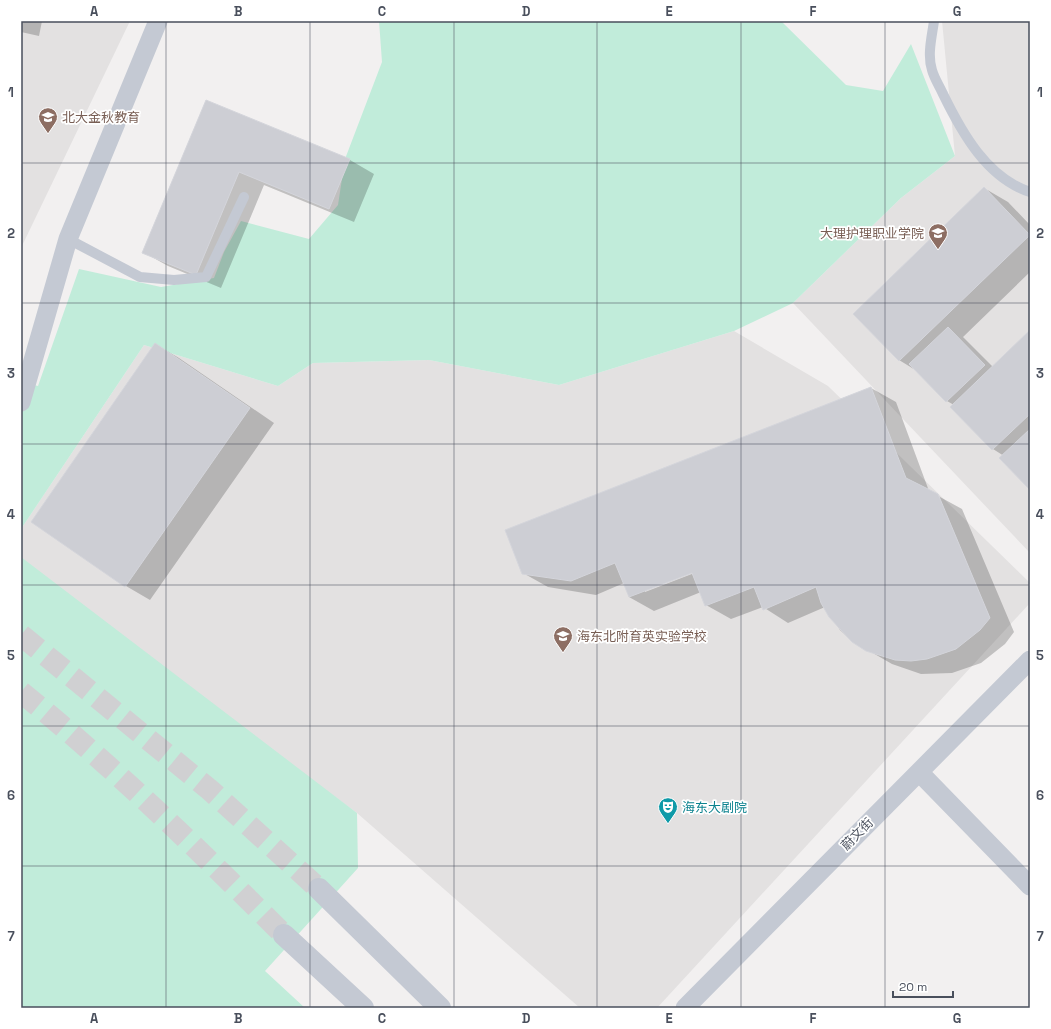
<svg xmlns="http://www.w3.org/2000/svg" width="1051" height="1029" viewBox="0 0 1051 1029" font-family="'Space Grotesk','Noto Sans SC',sans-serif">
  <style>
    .education { fill: #e3e1e1 }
    .green { fill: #c1ecda }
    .shadow { fill: #0003; fill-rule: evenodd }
    .building { fill: #cdced4; stroke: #d4d5db }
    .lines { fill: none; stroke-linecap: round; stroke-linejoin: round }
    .tertiary-tunnel { stroke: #d0d0d2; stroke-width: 22; stroke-dasharray: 22 11; stroke-linecap: butt }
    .service { stroke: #c4c9d3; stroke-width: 10 }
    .minor { stroke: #c4c9d3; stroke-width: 19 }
    .tertiary { stroke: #c4c9d3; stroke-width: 22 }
    .grid { fill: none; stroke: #494f5c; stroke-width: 1; stroke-opacity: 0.55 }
    .labels { text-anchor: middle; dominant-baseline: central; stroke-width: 3.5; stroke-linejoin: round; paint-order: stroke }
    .education-label { font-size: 13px; fill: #785e54; stroke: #fff; text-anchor: start }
    .culture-label { font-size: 13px; fill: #0d838f; stroke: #fff; text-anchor: start }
    .street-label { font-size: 13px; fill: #494f5c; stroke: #fff }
    .neatline { fill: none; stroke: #494f5c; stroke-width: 1.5 }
    .grid-label { font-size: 13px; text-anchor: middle; font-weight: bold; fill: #494f5c }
  </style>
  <rect width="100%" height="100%" fill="#f2f0f0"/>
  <path class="education" d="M 21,21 L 130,21 L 21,248 Z
    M 942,21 L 1030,21 L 1030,553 L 793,303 L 901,198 L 955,156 Z
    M 734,331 L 828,386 L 1030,583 L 1030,603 L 657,1008 L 580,1008 L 357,813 L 206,702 L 21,558 L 21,529 L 144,345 L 278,386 L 313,363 L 429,360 L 559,385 Z"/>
  <path class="green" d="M 379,21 L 781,21 L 846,85 L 883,91 L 911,44 L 955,156 L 901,198 L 793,303 L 734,331 L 559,385 L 429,360 L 313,363 L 278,386 L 144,345 L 21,529 L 21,382 L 38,386 L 79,269 L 161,287 L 214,278 L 224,252 L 241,221 L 309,239 L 338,205 L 345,159 L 382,62 Z
    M 21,557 L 357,813 L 358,868 L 265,971 L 305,1008 L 21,1008 Z"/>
  <path class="shadow" d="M 21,21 L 42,21 L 39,36 L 21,32 Z
    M 206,101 L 350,160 L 374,174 L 354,222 L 264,185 L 221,288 L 168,266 L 143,252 Z
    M 984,188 L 1008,202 L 1030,225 L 1030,272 L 963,337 L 993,367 L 1030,331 L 1030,489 L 1004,456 L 993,449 L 952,407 L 954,405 L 947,401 L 917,371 L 899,360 Z
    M 155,344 L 179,358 L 274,423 L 150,600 L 126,586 L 32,522 Z
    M 871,388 L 896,402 L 929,491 L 962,509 L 1014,632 L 1005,644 L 981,663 L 952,673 L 921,674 L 892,664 L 852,641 L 840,630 L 825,607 L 788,623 L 763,607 L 731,619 L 706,605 L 701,592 L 654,611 L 629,597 L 624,583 L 596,595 L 548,587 L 523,573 L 506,531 ZM 696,570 L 697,572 L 645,592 L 645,590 Z"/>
  <path class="building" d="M 206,100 L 350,159 L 329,209 L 239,172 L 196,275 L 142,253 Z
    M 984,187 L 1030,235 L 899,361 L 853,314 Z
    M 948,327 L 985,365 L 946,402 L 909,364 Z
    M 1030,330 L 1030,414 L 992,450 L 950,407 Z
    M 155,343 L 250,408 L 125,587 L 31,522 Z
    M 871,387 L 906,478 L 938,494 L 990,618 L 980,630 L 956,649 L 927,659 L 911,661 L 895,660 L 866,651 L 852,642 L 829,617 L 821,603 L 816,587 L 763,610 L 754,587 L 705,606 L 692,573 L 629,597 L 615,563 L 571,581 L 522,574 L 505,530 Z
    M 1030,429 L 1030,490 L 999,458 Z"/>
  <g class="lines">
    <path class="tertiary-tunnel" d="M 21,635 L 210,790 L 319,889
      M 21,692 C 114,767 199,850 284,935"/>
    <path class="service" d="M 934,21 C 932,36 927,55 932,70 C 934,78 940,87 943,94 C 962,133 987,178 1030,192
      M 68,239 L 140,277 L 174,280 L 206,277 L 244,197"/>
    <path class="minor" d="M 21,402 L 68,239 L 158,21
      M 919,772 L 1030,886
      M 685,1008 L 1030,660"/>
    <path class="tertiary" d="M 319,889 L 440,1008
      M 284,935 L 363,1008"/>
  </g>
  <path class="grid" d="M 166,21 L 166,1008M 310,21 L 310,1008M 454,21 L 454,1008M 597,21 L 597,1008M 741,21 L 741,1008M 885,21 L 885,1008M 21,163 L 1030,163M 21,303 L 1030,303M 21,444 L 1030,444M 21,585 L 1030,585M 21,726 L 1030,726M 21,866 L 1030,866"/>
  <defs>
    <symbol id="school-pin" viewBox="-11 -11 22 30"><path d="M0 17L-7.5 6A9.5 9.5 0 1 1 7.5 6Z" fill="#8d6e63" stroke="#fff"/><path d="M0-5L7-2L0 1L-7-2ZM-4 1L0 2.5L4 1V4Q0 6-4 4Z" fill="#fff"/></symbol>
    <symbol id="university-pin" viewBox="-11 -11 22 30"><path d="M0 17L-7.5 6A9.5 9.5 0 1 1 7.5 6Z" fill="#8d6e63" stroke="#fff"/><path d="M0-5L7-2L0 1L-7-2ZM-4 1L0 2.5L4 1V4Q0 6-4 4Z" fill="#fff"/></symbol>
    <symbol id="theatre-pin" viewBox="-11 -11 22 30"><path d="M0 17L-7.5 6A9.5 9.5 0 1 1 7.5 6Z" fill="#0f9aa8" stroke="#fff"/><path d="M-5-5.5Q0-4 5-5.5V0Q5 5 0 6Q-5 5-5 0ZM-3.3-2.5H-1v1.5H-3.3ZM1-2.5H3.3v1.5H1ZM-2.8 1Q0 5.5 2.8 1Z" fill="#fff"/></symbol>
  </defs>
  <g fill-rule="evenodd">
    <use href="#school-pin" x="37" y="106" width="22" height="30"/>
    <use href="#university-pin" x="927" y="222" width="22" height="30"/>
    <use href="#university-pin" x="552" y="625" width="22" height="30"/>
    <use href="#theatre-pin" x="657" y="796" width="22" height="30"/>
  </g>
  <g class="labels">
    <g class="education-label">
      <text x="62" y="117">北大金秋教育</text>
      <text x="924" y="233" text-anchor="end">大理护理职业学院</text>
      <text x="577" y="636">海东北附育英实验学校</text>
    </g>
    <g class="culture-label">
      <text x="682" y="807">海东大剧院</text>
    </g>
    <g class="street-label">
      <text transform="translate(857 834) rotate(-45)">蔚文街</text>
    </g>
  </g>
  <rect width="1051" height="1029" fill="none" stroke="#ffffff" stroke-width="44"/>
  <path d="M893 991v6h60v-6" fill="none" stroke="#494f5c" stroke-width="2"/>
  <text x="899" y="991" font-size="12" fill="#494f5c" stroke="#ffffff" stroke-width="3" paint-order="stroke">20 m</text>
  <rect x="22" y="22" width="1007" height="985" class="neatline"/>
  <g class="grid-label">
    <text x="94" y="16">A</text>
    <text x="238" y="16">B</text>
    <text x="382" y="16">C</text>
    <text x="526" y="16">D</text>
    <text x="669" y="16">E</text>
    <text x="813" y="16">F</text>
    <text x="957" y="16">G</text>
    <text x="11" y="97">1</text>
    <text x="1040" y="97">1</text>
    <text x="11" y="238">2</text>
    <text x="1040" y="238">2</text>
    <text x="11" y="378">3</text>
    <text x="1040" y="378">3</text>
    <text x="11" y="519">4</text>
    <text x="1040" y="519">4</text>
    <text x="11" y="660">5</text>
    <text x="1040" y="660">5</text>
    <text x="11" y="800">6</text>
    <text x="1040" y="800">6</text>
    <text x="11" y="941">7</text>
    <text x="1040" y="941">7</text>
    <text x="94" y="1023">A</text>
    <text x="238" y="1023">B</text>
    <text x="382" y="1023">C</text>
    <text x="526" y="1023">D</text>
    <text x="669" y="1023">E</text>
    <text x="813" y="1023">F</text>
    <text x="957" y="1023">G</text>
  </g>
</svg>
